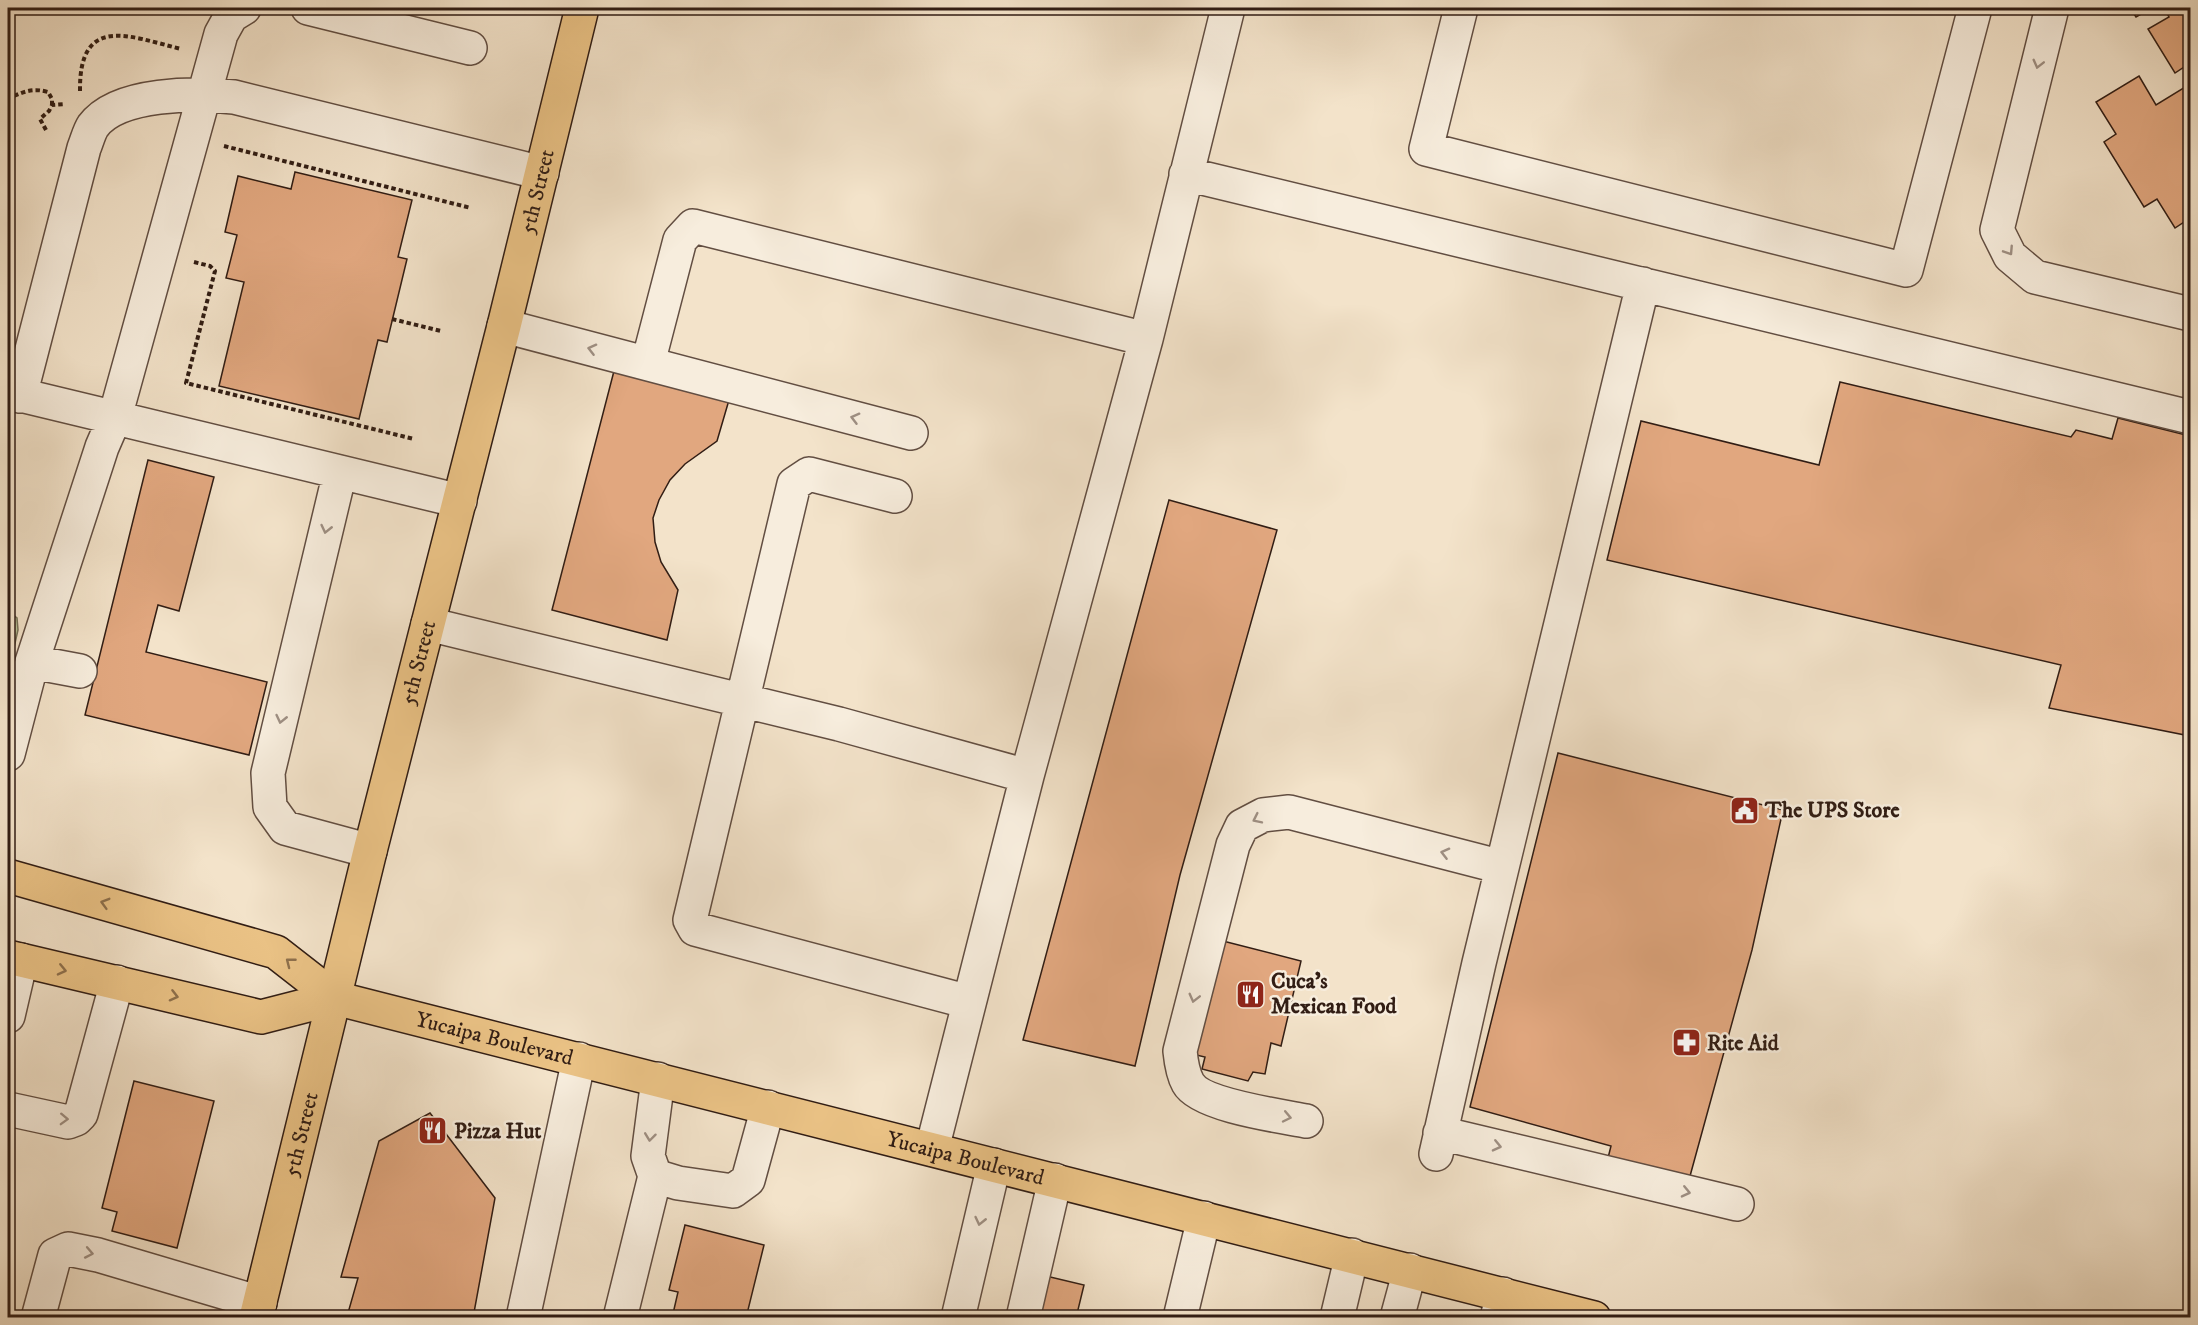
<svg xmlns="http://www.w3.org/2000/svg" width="2198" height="1325" viewBox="0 0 2198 1325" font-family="'IM FELL DW Pica',serif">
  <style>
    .green { fill: #b9c498; stroke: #757056; stroke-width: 1.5 }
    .building { fill: #e1a77f; stroke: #311d14; stroke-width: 1.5 }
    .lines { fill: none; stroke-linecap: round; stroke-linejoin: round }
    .minor-casing { stroke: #624e42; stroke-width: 36 }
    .major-casing { stroke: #311d14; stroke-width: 36 }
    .path { stroke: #311d14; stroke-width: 4; stroke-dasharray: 4.5 3; stroke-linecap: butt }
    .minor { stroke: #f7eddd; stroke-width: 33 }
    .major { stroke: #eac285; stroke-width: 33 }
    .oneway { stroke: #9e8f83 }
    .oneway2 { stroke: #8e704c }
    .labels { text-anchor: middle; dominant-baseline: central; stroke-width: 5; stroke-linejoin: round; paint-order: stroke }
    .street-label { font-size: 22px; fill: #311d14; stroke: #f7eddd }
    .poi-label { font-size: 22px; font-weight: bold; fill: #311d14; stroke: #f7eddd; text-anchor: start }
  </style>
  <rect width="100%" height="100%" fill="#f3e3ca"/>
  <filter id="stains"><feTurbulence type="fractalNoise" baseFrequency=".00333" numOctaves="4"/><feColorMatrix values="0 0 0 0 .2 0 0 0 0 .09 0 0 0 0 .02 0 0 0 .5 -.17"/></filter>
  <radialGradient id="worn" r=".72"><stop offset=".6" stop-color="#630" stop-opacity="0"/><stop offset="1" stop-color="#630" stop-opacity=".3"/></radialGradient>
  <path class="green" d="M 8,611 L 17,618 L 18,630 L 8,674 Z"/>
  <path class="building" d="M 2130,8 L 2152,8 L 2136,17 Z
    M 2164,8 L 2190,8 L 2190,63 L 2175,73 L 2148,29 L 2169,17 Z
    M 2139,76 L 2156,105 L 2190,84 L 2190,218 L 2175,228 L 2157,199 L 2144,207 L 2104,142 L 2116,134 L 2096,102 Z
    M 295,172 L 412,200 L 398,257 L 407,259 L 387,342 L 378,340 L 359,419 L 219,386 L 244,282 L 226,278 L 237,235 L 225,232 L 238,176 L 291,189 Z
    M 614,371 L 729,400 L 717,441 L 685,464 L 670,480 L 659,500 L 653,518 L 655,542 L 661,562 L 678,590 L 667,640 L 552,610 Z
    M 1840,382 L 2071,437 L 2076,430 L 2112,439 L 2118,418 L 2190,436 L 2190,736 L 2049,708 L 2061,665 L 1607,560 L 1641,421 L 1819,465 Z
    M 148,460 L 214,477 L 179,611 L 158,605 L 146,652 L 267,682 L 249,755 L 85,715 Z
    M 1169,500 L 1277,530 L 1180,875 L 1135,1066 L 1023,1040 Z
    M 1558,753 L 1783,810 L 1752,950 L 1687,1187 L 1606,1166 L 1611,1146 L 1470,1107 Z
    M 1219,940 L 1301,961 L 1281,1046 L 1271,1043 L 1265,1074 L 1253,1072 L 1248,1081 L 1202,1069 L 1205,1057 L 1192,1054 Z
    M 134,1081 L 214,1101 L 177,1248 L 112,1231 L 117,1212 L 102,1208 Z
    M 430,1113 L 495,1198 L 473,1318 L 365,1318 L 348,1313 L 358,1278 L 341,1277 L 379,1141 Z
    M 685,1225 L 764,1245 L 746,1318 L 672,1318 L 678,1292 L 669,1290 Z
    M 1046,1276 L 1084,1285 L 1076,1318 L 1036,1318 Z"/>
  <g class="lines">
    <defs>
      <path id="minor" d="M 308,8 L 470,48
        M 1461,8 L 1426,149 L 1906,270 L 1975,8
        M 2052,8 L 1997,230 L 2010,256 L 2035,277 L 2190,314
        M 1186,174 L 2190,417
        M 504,326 L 911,433
        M 648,363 L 680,240 L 693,226 L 1146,339
        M 8,392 L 460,501
        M 20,396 L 84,148 C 87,141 89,132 93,126 C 118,92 197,93 234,97 L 542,173
        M 340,472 L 268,773 L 270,807 L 285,828 L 370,851
        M 895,496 L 809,474 L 794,484 L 690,920 L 695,929 L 969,1002
        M 428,624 L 839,724 L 1027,776 L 932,1149
        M 32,662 L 102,447 L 115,417 L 221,34 L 231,16 L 244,8
        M 8,754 L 32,662 L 80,671
        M 1027,776 L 1146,339 L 1228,8
        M 8,1016 L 21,960
        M 658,1079 L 648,1156 L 655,1176 L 678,1183 L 733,1191 L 748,1180 L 768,1107
        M 8,1109 L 68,1122 L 76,1119 L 81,1114 L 117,982
        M 1306,1121 C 1280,1116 1200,1105 1188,1083 C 1183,1074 1181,1061 1180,1051 L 1233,845 L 1242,826 L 1263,815 L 1289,812 L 1502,867
        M 1440,1133 L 1737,1204
        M 1436,1154 L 1479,963 L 1643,284
        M 38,1318 L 55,1255 L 68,1249 L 98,1255 L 260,1303
        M 523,1318 L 579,1059
        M 620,1318 L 655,1176
        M 958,1318 L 994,1165
        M 1023,1318 L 1055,1180
        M 1180,1318 L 1204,1218
        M 1337,1318 L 1352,1255
        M 1397,1318 L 1410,1270
        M 1497,1318 L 1503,1294"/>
      <g id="major">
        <path id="s1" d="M 8,876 L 276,952 L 335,998 L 1594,1318"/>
        <path d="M 8,957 L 261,1017 L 335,998"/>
        <path id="s2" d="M 256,1318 L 370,851 L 504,326 L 582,8"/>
      </g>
    </defs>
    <use href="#minor" class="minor-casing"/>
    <use href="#major" class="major-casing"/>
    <path class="path" d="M 80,91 C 79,14 129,36 181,49
      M 14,96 C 26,91 34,88 48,92 L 52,99 L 52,105
      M 46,130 L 40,119 L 49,111 L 52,105 L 65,104
      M 224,146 L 471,208
      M 194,262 L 210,266 L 215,271 L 186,383 L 414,439
      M 392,319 L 441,331"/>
    <use href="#minor" class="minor"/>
    <use href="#major" class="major"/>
  </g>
  <defs><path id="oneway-chevron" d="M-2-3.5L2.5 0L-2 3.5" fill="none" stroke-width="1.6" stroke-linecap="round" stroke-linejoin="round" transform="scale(1.5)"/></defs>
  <g class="oneway">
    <use href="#oneway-chevron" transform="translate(2038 64) rotate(104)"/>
    <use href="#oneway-chevron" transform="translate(2009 251) rotate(57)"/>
    <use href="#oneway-chevron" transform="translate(592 349) rotate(-166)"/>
    <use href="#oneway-chevron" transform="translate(855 418) rotate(-165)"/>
    <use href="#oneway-chevron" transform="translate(326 529) rotate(103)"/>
    <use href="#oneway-chevron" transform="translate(281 719) rotate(103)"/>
    <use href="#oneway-chevron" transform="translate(1257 819) rotate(154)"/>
    <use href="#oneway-chevron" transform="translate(1445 853) rotate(-166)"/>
    <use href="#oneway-chevron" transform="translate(1194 998) rotate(104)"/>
    <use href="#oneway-chevron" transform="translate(1287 1117) rotate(12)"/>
    <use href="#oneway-chevron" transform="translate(64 1119) rotate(2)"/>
    <use href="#oneway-chevron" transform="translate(650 1137) rotate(97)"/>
    <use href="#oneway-chevron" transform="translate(1497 1146) rotate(13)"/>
    <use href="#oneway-chevron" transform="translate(1686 1192) rotate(13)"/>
    <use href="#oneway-chevron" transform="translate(980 1221) rotate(103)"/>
    <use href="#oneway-chevron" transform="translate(89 1253) rotate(11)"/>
  </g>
  <g class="oneway2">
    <use href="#oneway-chevron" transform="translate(105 903) rotate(-164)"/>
    <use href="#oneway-chevron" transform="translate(290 962) rotate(-142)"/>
    <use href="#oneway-chevron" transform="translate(62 970) rotate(13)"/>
    <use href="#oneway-chevron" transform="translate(174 996) rotate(14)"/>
  </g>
  <defs>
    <symbol id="civic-square" viewBox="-11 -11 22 22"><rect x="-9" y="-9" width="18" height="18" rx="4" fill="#8f2418" stroke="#f7eddd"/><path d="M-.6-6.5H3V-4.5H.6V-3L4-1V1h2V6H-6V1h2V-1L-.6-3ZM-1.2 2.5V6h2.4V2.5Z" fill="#fff"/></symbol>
    <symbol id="restaurant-square" viewBox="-11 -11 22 22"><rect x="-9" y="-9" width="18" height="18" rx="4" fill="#8f2418" stroke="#f7eddd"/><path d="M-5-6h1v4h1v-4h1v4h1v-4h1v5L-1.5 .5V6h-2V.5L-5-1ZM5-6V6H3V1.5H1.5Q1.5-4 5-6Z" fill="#fff"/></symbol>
    <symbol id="pharmacy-square" viewBox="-11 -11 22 22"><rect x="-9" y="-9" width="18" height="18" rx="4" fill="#8f2418" stroke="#f7eddd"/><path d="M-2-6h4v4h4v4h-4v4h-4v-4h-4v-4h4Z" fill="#fff"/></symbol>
  </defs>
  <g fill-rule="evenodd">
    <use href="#civic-square" x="1728" y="794" width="33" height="33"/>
    <use href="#restaurant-square" x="1234" y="978" width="33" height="33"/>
    <use href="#pharmacy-square" x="1670" y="1026" width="33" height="33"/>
    <use href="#restaurant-square" x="416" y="1114" width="33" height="33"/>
  </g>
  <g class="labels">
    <g class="street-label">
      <text stroke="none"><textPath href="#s2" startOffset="1161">5th Street</textPath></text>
      <text stroke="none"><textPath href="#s2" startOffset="675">5th Street</textPath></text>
      <text stroke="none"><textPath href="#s1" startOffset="518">Yucaipa Boulevard</textPath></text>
      <text stroke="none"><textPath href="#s2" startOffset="189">5th Street</textPath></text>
      <text stroke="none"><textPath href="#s1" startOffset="1004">Yucaipa Boulevard</textPath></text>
    </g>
    <g class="poi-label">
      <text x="1765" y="810">The UPS Store</text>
      <text x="1271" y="981">Cuca's<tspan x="1271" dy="25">Mexican Food</tspan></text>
      <text x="1707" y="1043">Rite Aid</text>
      <text x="454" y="1131">Pizza Hut</text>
    </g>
  </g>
  <rect width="2198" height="1325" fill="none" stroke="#f3e3ca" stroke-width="30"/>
  <rect x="9" y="9" width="2180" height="1307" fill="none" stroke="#311d14" stroke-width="3"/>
  <rect x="15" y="15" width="2168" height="1295" fill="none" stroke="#311d14" stroke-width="1.5"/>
  <rect width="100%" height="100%" filter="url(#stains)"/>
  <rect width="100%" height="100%" fill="url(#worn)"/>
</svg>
